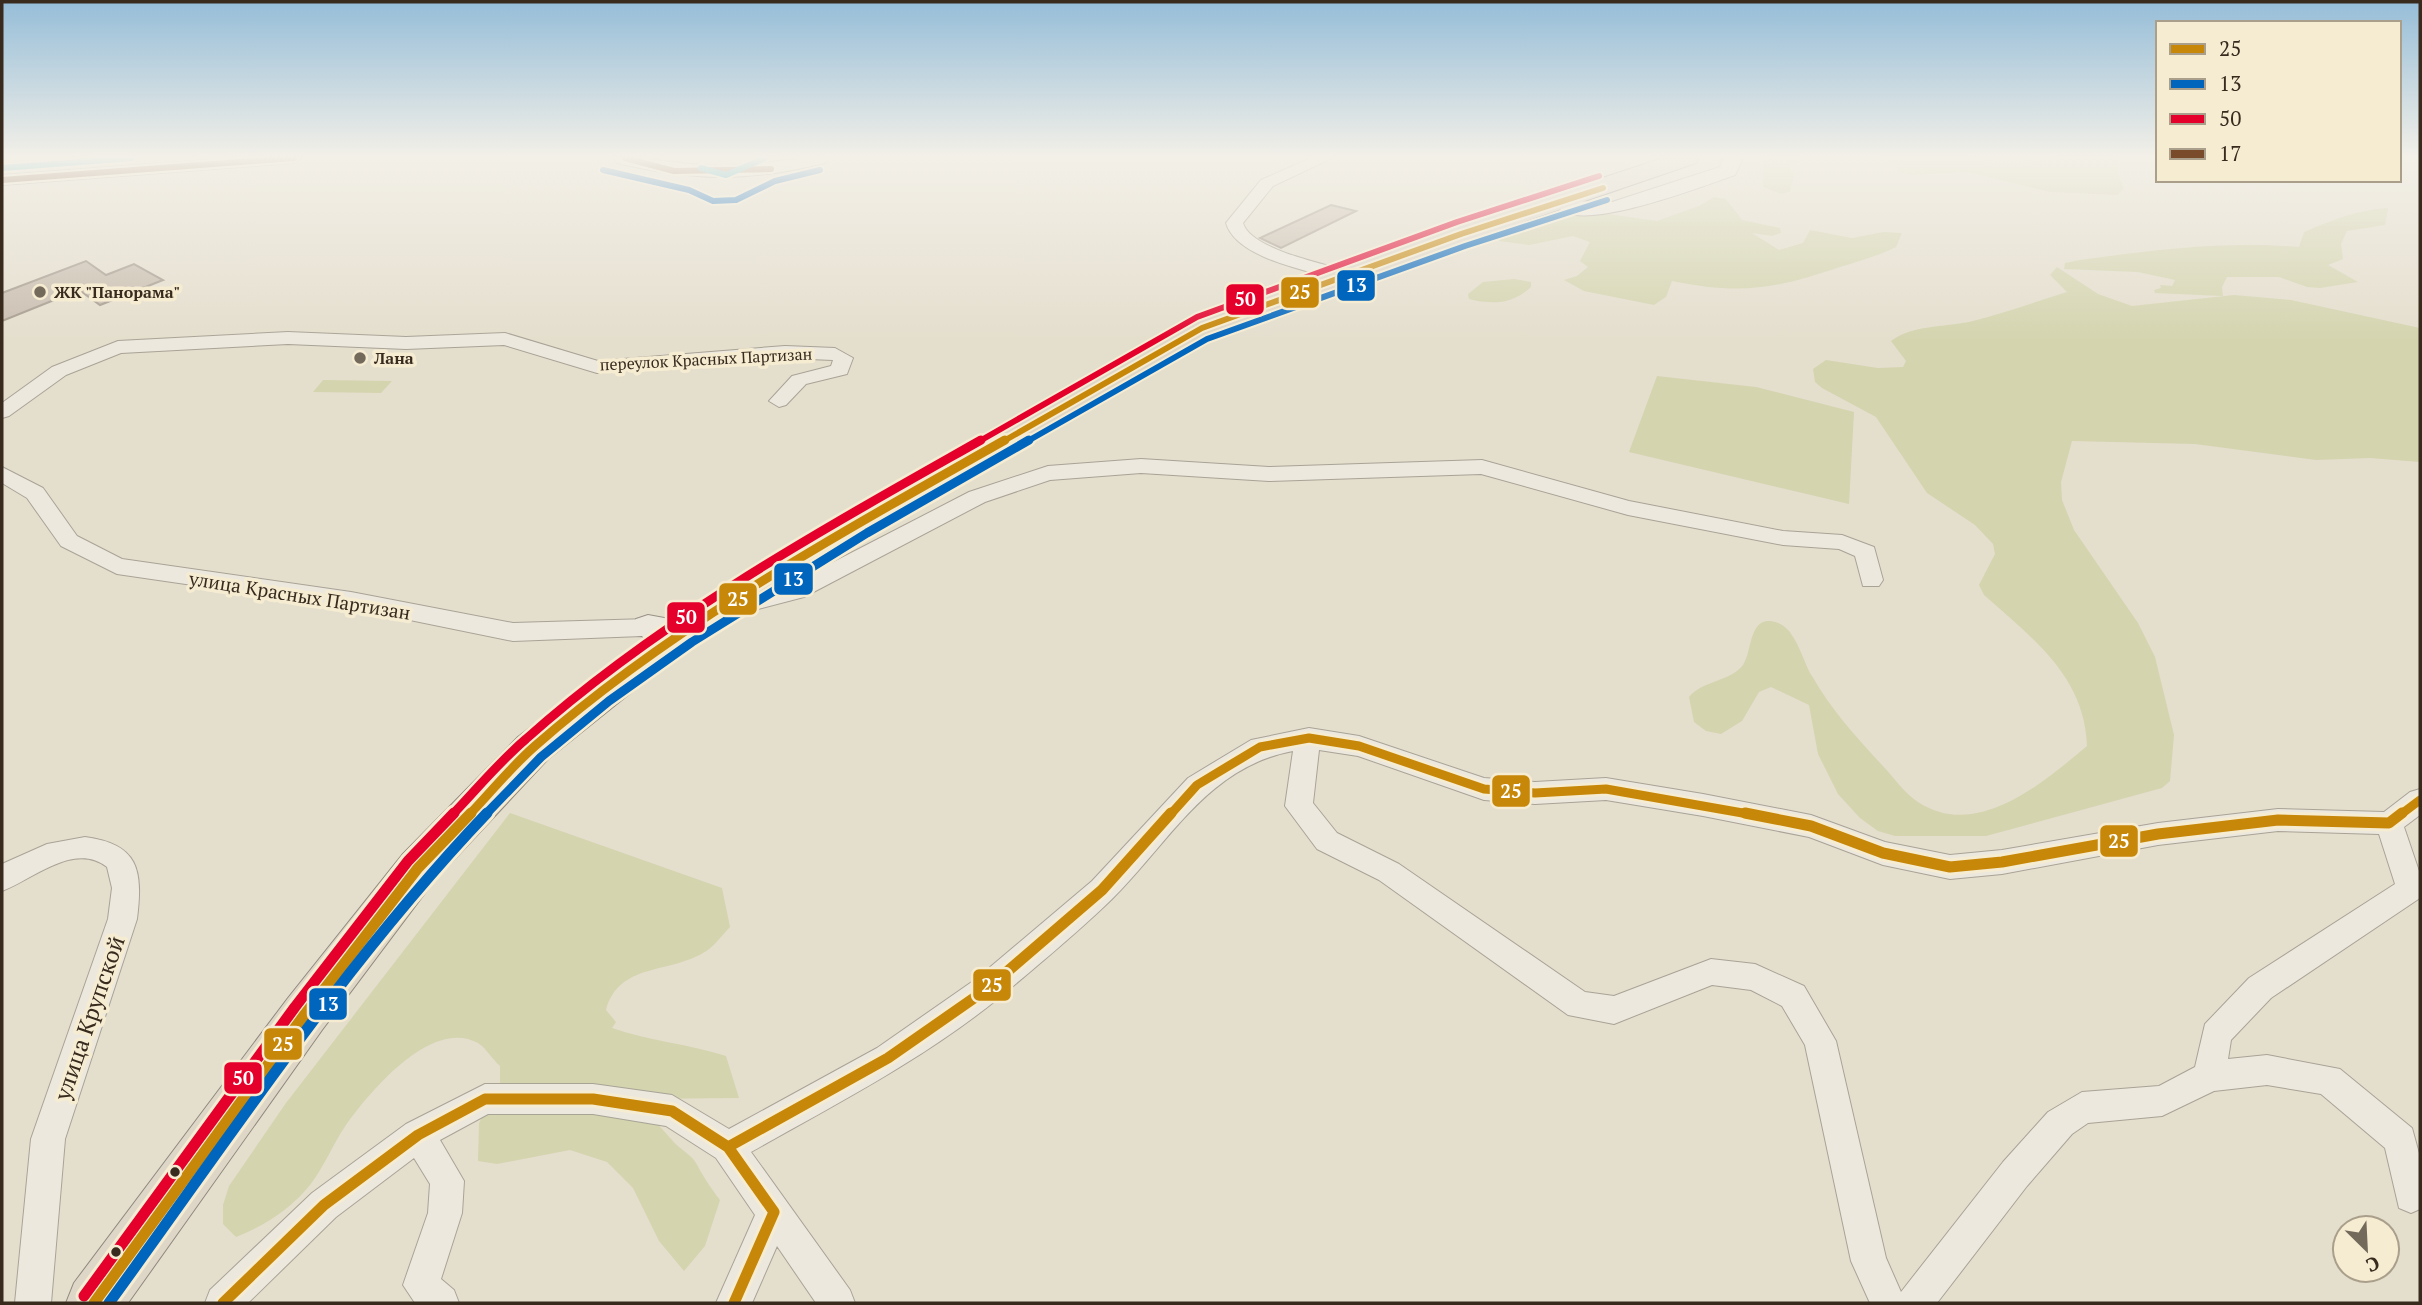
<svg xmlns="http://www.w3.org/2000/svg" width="2422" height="1305" viewBox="0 0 2422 1305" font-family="'PT Serif',serif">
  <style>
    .green { fill: #d4d4af }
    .building { fill: #c8bcae; stroke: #a4998c; stroke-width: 2 }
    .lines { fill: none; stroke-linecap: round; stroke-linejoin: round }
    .minor-casing { stroke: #a9a396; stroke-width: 2 }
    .tertiary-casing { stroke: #a9a396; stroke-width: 2 }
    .secondary-casing { stroke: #999286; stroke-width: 2 }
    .trunk-casing { stroke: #8f887d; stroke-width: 2 }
    .minor { fill: #ece8de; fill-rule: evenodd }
    .tertiary { fill: #ece8de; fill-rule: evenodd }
    .secondary { fill: #ece8de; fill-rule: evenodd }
    .trunk { fill: #ded6c7; fill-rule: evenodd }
    .bus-1-far2-casing { stroke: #f6ecd2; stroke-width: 10 }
    .bus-1-far1-casing { stroke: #f6ecd2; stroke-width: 14 }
    .bus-1-casing { stroke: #f6ecd2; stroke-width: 17 }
    .bus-2-far2-casing { stroke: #f6ecd2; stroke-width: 10 }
    .bus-2-far1-casing { stroke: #f6ecd2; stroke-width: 14 }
    .bus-2-casing { stroke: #f6ecd2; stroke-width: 17 }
    .bus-3-far2-casing { stroke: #f6ecd2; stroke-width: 10 }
    .bus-3-far1-casing { stroke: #f6ecd2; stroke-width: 14 }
    .bus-3-casing { stroke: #f6ecd2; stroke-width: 17 }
    .bus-4-casing { stroke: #f6ecd2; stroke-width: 10 }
    .bus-5-casing { stroke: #f6ecd2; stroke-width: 10 }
    .bus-1-far2 { stroke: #c78708; stroke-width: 6 }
    .bus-1-far1 { stroke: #c78708; stroke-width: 9 }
    .bus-1 { stroke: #c78708; stroke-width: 11 }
    .bus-2-far2 { stroke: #0065bd; stroke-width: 6 }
    .bus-2-far1 { stroke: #0065bd; stroke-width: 9 }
    .bus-2 { stroke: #0065bd; stroke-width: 11 }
    .bus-3-far2 { stroke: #e4002b; stroke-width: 6 }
    .bus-3-far1 { stroke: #e4002b; stroke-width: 9 }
    .bus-3 { stroke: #e4002b; stroke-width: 11 }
    .bus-4 { stroke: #7a4b2a; stroke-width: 6 }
    .bus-5 { stroke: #03a3c5; stroke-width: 6 }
    .poi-dot { fill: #746a5b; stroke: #f6ecd2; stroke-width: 2.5 }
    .bus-dot { fill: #382b1e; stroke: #f6ecd2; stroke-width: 2.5 }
    .labels { text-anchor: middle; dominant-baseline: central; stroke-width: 7; stroke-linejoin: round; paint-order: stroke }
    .far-poi-label { font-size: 16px; font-weight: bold; fill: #382b1e; stroke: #f6ecd2; text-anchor: start }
    .far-street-label { font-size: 16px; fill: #382b1e; stroke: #f6ecd2 }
    .street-label { font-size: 19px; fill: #382b1e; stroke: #f6ecd2 }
    .near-street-label { font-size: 23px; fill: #382b1e; stroke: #f6ecd2 }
    .line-badge { stroke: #f6ecd2; stroke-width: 2.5 }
    .badge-label { font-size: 19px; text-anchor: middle; font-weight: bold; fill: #fff }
  </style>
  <rect width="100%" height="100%" fill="#e4decd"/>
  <path class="green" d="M 1763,158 L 1805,158 L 1790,167 L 1794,176 L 1790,192 L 1781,194 L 1763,187 Z
    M 1873,158 L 1963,158 L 1996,164 L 2026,164 L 2060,158 L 2118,158 L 2118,174 L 2124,188 L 2118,195 L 2050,192 L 1967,172 L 1912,175 L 1901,173 L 1893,163 Z
    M 1714,197 L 1726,199 L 1742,220 L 1780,228 L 1781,233 L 1772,236 L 1752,233 L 1779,250 L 1803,243 L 1810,230 L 1852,238 L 1883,232 L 1902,233 L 1896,247 C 1878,256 1859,261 1840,267 C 1775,289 1741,295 1672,281 L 1666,297 L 1654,305 L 1584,291 L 1564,280 L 1577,276 L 1588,267 L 1580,261 L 1590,242 L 1573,236 L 1529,245 L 1499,241 L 1499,233 L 1572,209 L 1657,221 L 1699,206 Z
    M 2388,208 L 2385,225 L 2347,231 L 2341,244 L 2343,259 L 2328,265 L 2358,282 L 2320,288 L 2307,287 L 2279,277 L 2227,277 L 2222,287 L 2223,296 L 2155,293 L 2154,290 L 2161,288 L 2160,285 L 2172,286 L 2175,280 L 2138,272 L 2064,269 L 2065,263 L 2080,260 C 2153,250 2226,241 2299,247 L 2304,232 C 2332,220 2357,210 2388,208 Z
    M 2057,267 L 2098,294 L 2132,306 L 2234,295 L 2291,300 L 2420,328 L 2420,462 L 2370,458 L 2316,460 L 2195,444 L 2072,441 L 2061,482 L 2062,500 L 2074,530 L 2138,623 L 2155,657 L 2174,735 L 2170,781 L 2162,788 L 1986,836 L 1895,836 L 1878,831 L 1860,818 L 1838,794 L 1818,754 L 1809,705 L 1771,687 L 1759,692 L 1742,721 L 1721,734 L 1706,731 L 1694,722 L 1689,697 C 1703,680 1730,682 1743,665 C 1753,651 1748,612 1778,623 C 1796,629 1803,662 1812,676 C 1830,708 1856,737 1881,764 C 1893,776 1904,793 1918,802 C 1977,841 2044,782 2087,746 C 2085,676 2031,637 1984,595 L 1979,585 L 1995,554 L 1993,544 L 1975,525 L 1927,493 L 1876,417 L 1822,388 L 1815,382 L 1813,369 L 1826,360 L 1878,368 L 1903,367 L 1906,361 L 1891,341 C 1912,325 1944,327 1969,322 C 2002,314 2035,302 2067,292 L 2050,275 Z
    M 1514,279 L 1531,282 L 1531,287 C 1513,304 1493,305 1469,299 L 1468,294 L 1483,282 Z
    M 1657,376 L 1756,387 L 1854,412 L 1849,504 L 1629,452 Z
    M 323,380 L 392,381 L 381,393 L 313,392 Z
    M 510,813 L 722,888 L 730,927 C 722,935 713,948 703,953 C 667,974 619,963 606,1010 L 616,1022 L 612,1028 C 650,1041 689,1044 726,1056 L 739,1098 L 636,1099 C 648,1113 660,1127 672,1140 C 678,1148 691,1154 696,1163 C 703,1176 710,1187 720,1200 L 705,1246 L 684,1271 L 659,1241 L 633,1188 L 607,1162 L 570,1150 L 497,1164 L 478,1161 L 479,1123 L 500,1083 L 500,1066 C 493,1060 486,1048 478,1043 C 431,1017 369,1093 346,1125 C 333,1144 324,1167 310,1185 C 291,1209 264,1226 236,1237 L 223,1224 L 223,1205 L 229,1186 L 286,1103 Z"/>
  <path class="building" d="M 1331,205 L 1356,211 L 1281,248 L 1260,238 Z
    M 86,261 L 106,275 L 134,264 L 163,280 L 100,305 L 79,290 L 2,321 L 2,293 Z"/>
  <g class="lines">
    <defs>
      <path id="minor" d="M 232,158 L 302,158 L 294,163 L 2,185 L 2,175 Z
        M 1311,158 L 1332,158 L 1273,186 L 1243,223 C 1251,250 1326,264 1351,272 L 1354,276 L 1351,280 L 1339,280 C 1306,270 1236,258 1226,223 L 1261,180 Z
        M 288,332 L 406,337 L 505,333 L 598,361 L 785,346 L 835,348 L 853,358 L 847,374 L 806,384 L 786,405 L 779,407 L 769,401 L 792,376 L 831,366 L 833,360 L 785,358 L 597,373 L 504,345 L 406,349 L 288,344 L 121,353 L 66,375 L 9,416 L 2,418 L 2,403 L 52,367 L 118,341 Z
        M 1141,459 L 1269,467 L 1482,460 L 1629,501 L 1783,531 L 1842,535 L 1874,547 L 1883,580 L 1879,586 L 1863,586 L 1855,556 L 1839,549 L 1783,545 L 1628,515 L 1481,474 L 1269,481 L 1141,473 L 1050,480 L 985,502 L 804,597 L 758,609 L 750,607 L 746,601 L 750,595 L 789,585 L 969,492 L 1048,466 Z
        M 2,467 L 43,488 L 77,536 L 122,559 L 351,592 L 513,623 L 648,619 L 657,621 L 673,640 L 670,646 C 656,650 651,645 642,636 L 513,641 L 351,608 L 117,574 L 61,546 L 27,498 L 2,483 Z
        M 1309,728 L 1359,736 L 1484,778 L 1535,782 L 1606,778 L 1703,794 L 1811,815 L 1885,842 L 1950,855 L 2002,850 L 2158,823 L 2278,809 L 2384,812 L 2410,792 L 2420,789 L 2420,815 L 2404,827 L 2420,874 L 2420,898 L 2271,998 L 2231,1040 L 2228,1059 L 2267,1055 L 2340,1069 L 2412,1128 L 2420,1157 L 2420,1209 L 2411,1213 L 2399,1208 L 2385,1148 L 2321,1094 L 2267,1085 L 2214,1091 L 2162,1116 L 2088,1123 L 2072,1134 L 2027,1186 L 1937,1303 L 1870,1303 L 1851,1261 L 1805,1045 L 1782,1006 L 1751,990 L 1712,985 L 1614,1024 L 1568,1015 L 1379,880 L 1317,849 L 1285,806 L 1293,751 C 1207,767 1169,843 1112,899 C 1077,933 1037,966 1000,997 C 924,1059 836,1104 751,1152 L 850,1290 L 855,1303 L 816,1303 L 777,1246 L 752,1303 L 716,1303 L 755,1215 L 716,1158 L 666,1126 L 593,1114 L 488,1114 L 440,1140 L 464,1181 L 462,1213 L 441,1279 L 454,1290 L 459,1303 L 415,1303 L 403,1285 L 428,1213 L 430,1184 L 414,1158 L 336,1217 L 248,1303 L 205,1303 L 210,1290 L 312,1193 L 406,1124 L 485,1084 L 593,1084 L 672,1095 L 729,1129 L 877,1048 L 976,979 L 1092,881 L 1188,778 L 1251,740 ZM 1319,750 L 1358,756 L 1484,800 L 1535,804 L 1606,800 L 1703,816 L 1809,837 L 1883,865 L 1950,879 L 2002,874 L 2158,845 L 2278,831 L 2379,834 L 2395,884 L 2249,978 L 2205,1024 L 2195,1067 L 2159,1086 L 2082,1092 L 2048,1112 L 2003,1162 L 1901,1292 L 1886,1258 L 1836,1041 L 1804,986 L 1755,964 L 1711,959 L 1614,996 L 1585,992 L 1399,864 L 1337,833 L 1313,803 Z
        M 85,837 C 139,844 143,870 137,919 L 65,1139 L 51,1303 L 15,1303 L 31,1139 L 108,919 L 112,888 L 107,867 C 74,841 32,880 2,891 L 2,864 L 47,844 Z"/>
      <path id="tertiary" d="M 1723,158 L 1743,158 L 1735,175 C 1706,185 1578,235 1558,207 L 1568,201 L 1612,202 L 1720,167 Z"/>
      <path id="secondary" d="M 614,158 C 651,157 687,166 724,166 C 759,165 793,157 828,158 L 825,163 C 749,182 693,181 617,163 Z
        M 648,615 L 697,624 L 701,632 L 697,640 L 685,644 L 636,635 L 632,627 L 636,619 Z"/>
      <path id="trunk" d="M 1663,158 L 1699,158 L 1696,163 L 1471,240 L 1212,334 L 873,530 L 679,654 L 548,759 L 434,881 L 322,1030 L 128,1303 L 66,1303 L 74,1283 L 288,998 L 402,855 L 518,737 L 651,634 L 849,514 L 1192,322 L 1451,228 Z"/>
    </defs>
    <use href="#minor" class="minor-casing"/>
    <use href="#tertiary" class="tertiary-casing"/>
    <use href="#secondary" class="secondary-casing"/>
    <use href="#trunk" class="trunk-casing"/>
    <use href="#minor" class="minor"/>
    <use href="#tertiary" class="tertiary"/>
    <use href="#secondary" class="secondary"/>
    <use href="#trunk" class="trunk"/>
    <defs>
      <path id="bus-1-far2" d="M 1002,442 L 1202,328 L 1461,234 L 1603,188"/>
      <path id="bus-1-far1" d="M 469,815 C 491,792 511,767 535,746 C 675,623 843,532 1005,440
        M 1170,815 L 1197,785 L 1260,747 L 1309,738 L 1359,746 L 1484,789 L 1535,793 L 1606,789 L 1754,815
        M 2400,815 L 2420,800"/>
      <path id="bus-1" d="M 1745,813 L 1811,826 L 1883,853 L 1950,867 L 2002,862 L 2158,834 L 2278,820 L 2389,823 L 2402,813
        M 728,1147 L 888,1058 L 987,989 L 1102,890 L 1171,813
        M 94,1303 L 305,1014 L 418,868 L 471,813
        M 223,1303 L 324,1205 L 418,1135 L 485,1099 L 593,1099 L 672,1111 L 728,1147 L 774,1212 L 734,1303"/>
      <path id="bus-2-far2" d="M 603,170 L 689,190 L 713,201 L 736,200 L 775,181 L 820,170
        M 1026,442 L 1207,339 L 1465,246 L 1607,200"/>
      <path id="bus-2-far1" d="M 485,815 L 541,757 L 609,701 L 692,642 L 867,533 L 1029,440"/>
      <path id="bus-2" d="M 109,1303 C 230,1137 345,962 487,813"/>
      <path id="bus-3-far2" d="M 978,442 L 1197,317 L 1457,222 L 1599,176"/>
      <path id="bus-3-far1" d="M 452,815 C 476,790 499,762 526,739 C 661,618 824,529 981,440"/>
      <path id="bus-3" d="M 84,1296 L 295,1007 L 408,861 L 454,813"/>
      <path id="bus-4" d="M 625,158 L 674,171 L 771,169
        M 2,180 L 294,158"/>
      <path id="bus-5" d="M 2,168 L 132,158
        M 701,168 L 726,175 L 765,158"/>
    </defs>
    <use href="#bus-1-far2" class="bus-1-far2-casing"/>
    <use href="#bus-1-far1" class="bus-1-far1-casing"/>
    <use href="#bus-1" class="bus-1-casing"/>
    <use href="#bus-2-far2" class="bus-2-far2-casing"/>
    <use href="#bus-2-far1" class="bus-2-far1-casing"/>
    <use href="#bus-2" class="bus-2-casing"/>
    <use href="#bus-3-far2" class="bus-3-far2-casing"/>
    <use href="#bus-3-far1" class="bus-3-far1-casing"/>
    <use href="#bus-3" class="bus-3-casing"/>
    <use href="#bus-4" class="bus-4-casing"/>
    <use href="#bus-5" class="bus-5-casing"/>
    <use href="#bus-1-far2" class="bus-1-far2"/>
    <use href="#bus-1-far1" class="bus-1-far1"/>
    <use href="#bus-1" class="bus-1"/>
    <use href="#bus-2-far2" class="bus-2-far2"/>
    <use href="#bus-2-far1" class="bus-2-far1"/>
    <use href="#bus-2" class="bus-2"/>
    <use href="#bus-3-far2" class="bus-3-far2"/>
    <use href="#bus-3-far1" class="bus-3-far1"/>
    <use href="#bus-3" class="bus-3"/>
    <use href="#bus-4" class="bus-4"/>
    <use href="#bus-5" class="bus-5"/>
  </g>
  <linearGradient id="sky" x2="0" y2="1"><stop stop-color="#95bdd8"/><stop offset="0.46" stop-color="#f3f0e8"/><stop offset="1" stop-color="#f3f0e8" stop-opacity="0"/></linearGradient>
  <rect width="2422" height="341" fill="url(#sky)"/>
  <g class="poi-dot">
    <circle cx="40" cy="292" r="7"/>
    <circle cx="360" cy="358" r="7"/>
  </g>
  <g class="bus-dot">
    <circle cx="175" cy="1172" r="6"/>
    <circle cx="116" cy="1252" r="6"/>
  </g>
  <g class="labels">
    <g class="far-poi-label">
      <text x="54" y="292">ЖК "Панорама"</text>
      <text x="374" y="358">Лана</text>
    </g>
    <g class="far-street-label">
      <text transform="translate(706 359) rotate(-3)">переулок Красных Партизан</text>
    </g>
    <g class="street-label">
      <text transform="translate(300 595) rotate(9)">улица Красных Партизан</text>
    </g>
    <g class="near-street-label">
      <text transform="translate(89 1018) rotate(-71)">улица Крупской</text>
    </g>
  </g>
  <g class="line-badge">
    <rect x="1336" y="269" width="40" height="33" rx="7" fill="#0065bd"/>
    <rect x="1280" y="276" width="40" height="33" rx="7" fill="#c78708"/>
    <rect x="1225" y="283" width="40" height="33" rx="7" fill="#e4002b"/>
    <rect x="773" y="562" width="41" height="34" rx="7" fill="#0065bd"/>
    <rect x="718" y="582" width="40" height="34" rx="7" fill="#c78708"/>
    <rect x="666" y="601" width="40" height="33" rx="7" fill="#e4002b"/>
    <rect x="1491" y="774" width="40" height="34" rx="7" fill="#c78708"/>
    <rect x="2099" y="824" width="40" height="34" rx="7" fill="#c78708"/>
    <rect x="972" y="968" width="40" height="34" rx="7" fill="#c78708"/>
    <rect x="308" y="987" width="40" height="34" rx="7" fill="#0065bd"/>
    <rect x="263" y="1027" width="40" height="34" rx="7" fill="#c78708"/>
    <rect x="223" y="1061" width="40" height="34" rx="7" fill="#e4002b"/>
  </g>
  <g class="badge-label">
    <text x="1356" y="292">13</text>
    <text x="1300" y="299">25</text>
    <text x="1245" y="306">50</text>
    <text x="793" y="586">13</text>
    <text x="738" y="606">25</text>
    <text x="686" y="624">50</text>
    <text x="1511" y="798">25</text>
    <text x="2119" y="848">25</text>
    <text x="992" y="992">25</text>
    <text x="328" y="1011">13</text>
    <text x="283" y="1051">25</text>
    <text x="243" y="1085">50</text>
  </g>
  <rect width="2422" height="1305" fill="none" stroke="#382b1e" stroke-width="7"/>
  <rect x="2156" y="21" width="245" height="161" fill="#f6ecd2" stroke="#aa9f8a" stroke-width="2"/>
  <rect x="2170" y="44" width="35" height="10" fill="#c78708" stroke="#aa9f8a" stroke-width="2"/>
  <text x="2219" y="56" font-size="21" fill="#382b1e">25</text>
  <rect x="2170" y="79" width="35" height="10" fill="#0065bd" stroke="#aa9f8a" stroke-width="2"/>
  <text x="2219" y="91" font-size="21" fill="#382b1e">13</text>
  <rect x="2170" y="114" width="35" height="10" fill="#e4002b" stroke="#aa9f8a" stroke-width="2"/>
  <text x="2219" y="126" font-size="21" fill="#382b1e">50</text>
  <rect x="2170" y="149" width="35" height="10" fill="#7a4b2a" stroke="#aa9f8a" stroke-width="2"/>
  <text x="2219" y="161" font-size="21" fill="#382b1e">17</text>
  <g transform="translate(2366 1249) rotate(156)"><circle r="33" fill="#f6ecd2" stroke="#aa9f8a" stroke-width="2"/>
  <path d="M0-5L12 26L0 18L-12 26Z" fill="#746a5b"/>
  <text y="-10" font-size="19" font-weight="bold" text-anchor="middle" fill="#382b1e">С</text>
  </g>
</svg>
